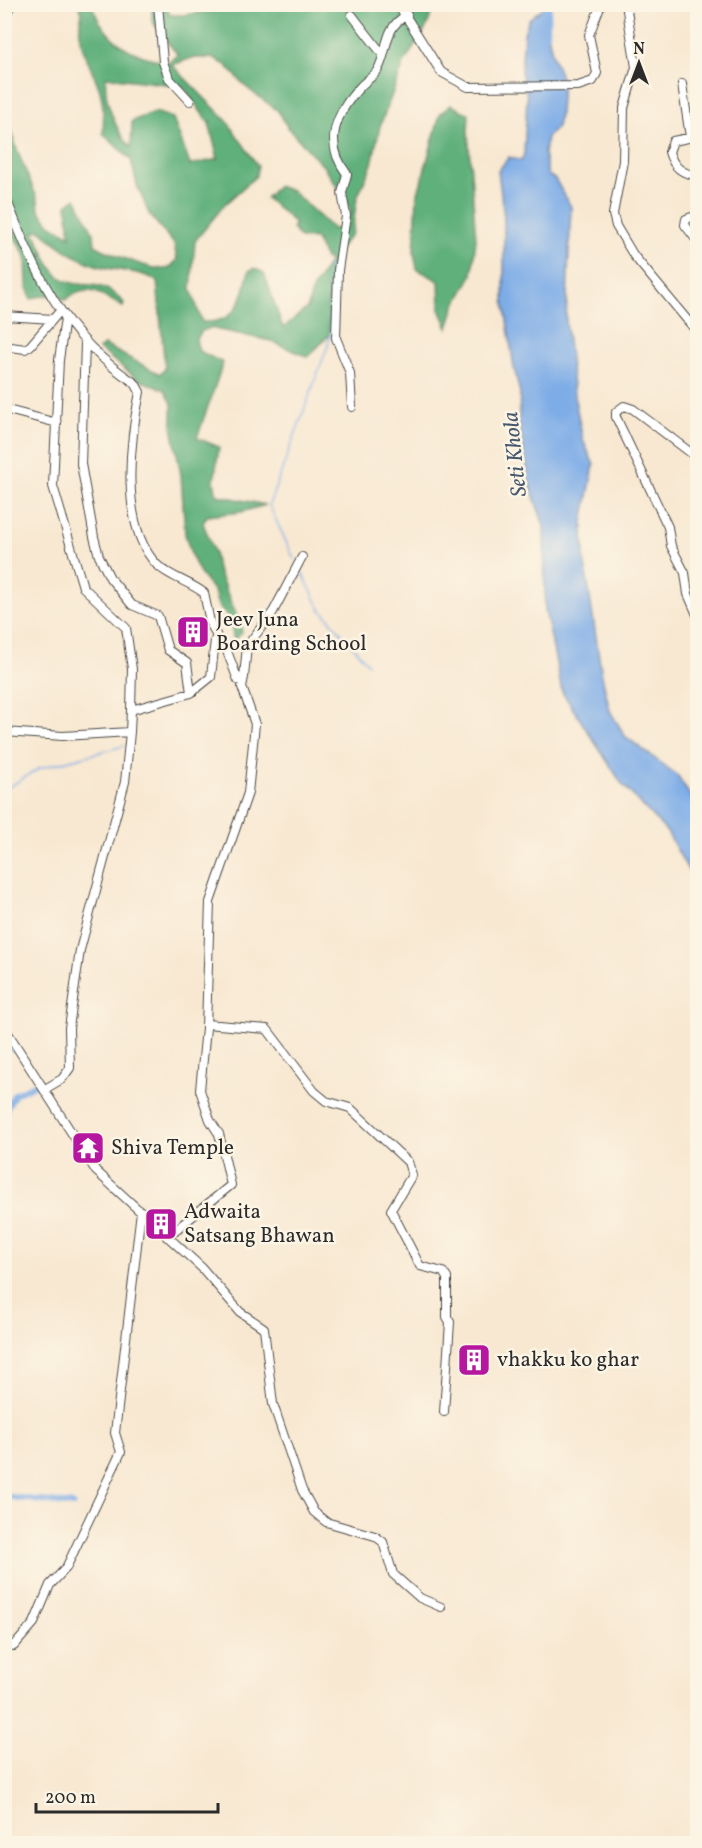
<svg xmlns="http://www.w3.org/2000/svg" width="702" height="1848" viewBox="0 0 702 1848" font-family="Vollkorn,serif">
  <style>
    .forest { fill: #61b07b; stroke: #466e53; stroke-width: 1.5; fill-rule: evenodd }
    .water { fill: #7dace7; stroke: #546c89; stroke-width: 1.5 }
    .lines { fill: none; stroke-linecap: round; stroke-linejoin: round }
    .stream { stroke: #7dace7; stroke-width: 1.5 }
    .canal { stroke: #7dace7; stroke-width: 6 }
    .river { stroke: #7dace7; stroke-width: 10 }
    .minor-casing { stroke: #4a4744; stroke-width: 10 }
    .minor { stroke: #fff; stroke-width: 8 }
    .labels { text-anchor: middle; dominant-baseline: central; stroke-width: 5; stroke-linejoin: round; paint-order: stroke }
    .poi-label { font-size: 21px; fill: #2b2b2b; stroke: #fcf5e5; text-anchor: start }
    .water-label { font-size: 22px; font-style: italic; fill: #48586d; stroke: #fcf5e5 }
  </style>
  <rect width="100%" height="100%" fill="#fcf5e5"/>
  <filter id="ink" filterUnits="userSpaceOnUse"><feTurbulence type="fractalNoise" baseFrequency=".0167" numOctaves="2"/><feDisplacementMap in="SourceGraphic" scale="12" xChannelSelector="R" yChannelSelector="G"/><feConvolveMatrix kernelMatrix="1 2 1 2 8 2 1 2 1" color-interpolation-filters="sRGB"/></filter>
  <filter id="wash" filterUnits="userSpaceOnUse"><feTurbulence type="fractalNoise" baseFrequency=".008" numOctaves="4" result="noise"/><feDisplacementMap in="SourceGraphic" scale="24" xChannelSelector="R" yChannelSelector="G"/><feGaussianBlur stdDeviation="1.35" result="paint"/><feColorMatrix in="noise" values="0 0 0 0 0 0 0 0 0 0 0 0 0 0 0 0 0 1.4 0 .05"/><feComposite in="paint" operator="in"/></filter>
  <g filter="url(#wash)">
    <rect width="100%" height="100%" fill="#f8e8d1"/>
    <path class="forest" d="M 264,4 L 427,5 L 431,15 L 427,26 L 404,63 L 380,126 L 372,164 L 357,198 L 352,233 L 335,255 L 328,302 L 330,334 L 308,357 L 271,341 L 210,328 L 202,331 L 196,340 L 199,351 L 223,363 L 197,438 L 219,447 L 214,482 L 217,495 L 266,505 L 241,512 L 207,516 L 203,523 L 214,552 L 217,569 L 241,626 L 242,633 L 234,640 L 229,618 L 218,606 L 214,591 L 201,575 L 192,557 L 185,534 L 181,475 L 172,427 L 172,404 L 165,390 L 139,380 L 99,349 L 104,345 L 160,374 L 165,369 L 157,281 C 138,269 114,272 93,264 C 75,258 54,243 40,230 L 34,232 C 41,245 48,267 60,277 C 82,293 97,273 124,303 L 123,307 C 100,294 89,282 65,300 C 54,293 43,294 31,299 L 27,287 L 26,257 L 12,232 L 5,205 L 4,103 L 17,150 L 38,200 L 39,210 L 50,224 L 70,236 L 67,205 L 76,198 L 94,234 L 95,245 C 108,253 149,269 163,269 C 170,270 174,264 177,259 L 174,244 L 149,214 L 137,185 L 131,160 L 103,134 C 104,119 104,105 100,91 C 91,63 73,43 82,13 L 78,5 L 92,5 C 105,41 132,57 169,62 L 178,55 L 159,32 L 152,20 L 152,9 L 156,5 L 167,7 L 170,15 L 183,15 ZM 192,58 L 212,58 L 226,65 L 247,88 L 278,111 L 288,128 L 324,167 L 348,203 L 350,211 L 345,229 L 333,229 L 292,191 L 278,186 L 266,198 L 295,223 L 292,228 L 300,238 L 316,239 L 325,259 L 329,260 L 329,263 L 312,290 L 308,307 L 283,328 L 264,273 L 254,268 L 249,271 C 242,300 237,324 202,322 L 191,289 L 195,241 L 225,204 L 256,176 L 258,166 L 227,121 L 172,65 ZM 106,77 L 183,86 L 208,122 L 211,121 L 209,123 L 218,159 L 190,165 L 173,118 L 155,112 L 132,121 L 131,148 C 116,131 103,100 106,77 Z
      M 451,105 L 469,114 L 468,132 L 476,239 L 472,275 L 454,308 L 448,328 L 440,309 L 439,281 L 417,269 L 414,253 L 417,197 L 440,114 Z"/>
    <path class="water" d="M 547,5 L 545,20 L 552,53 L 562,80 L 560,113 L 557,127 L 547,137 L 544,153 L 548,175 L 555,179 L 571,207 L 566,322 L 574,395 L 583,440 L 594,465 L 583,522 L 584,558 L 602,676 L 610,711 L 625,736 L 678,776 L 697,807 L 697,886 L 667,832 L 622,784 L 562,692 L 545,610 L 544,526 L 530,485 L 519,421 L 520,393 L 514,368 L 504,300 L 504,217 L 498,171 L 509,157 L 521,161 L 524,154 L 527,96 L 521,71 L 524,33 L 529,19 Z"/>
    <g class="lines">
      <path class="stream" d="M 295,561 L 269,505 L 327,348 L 331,330 L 329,264
        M 300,568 L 319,607 L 368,664
        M 4,790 L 40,768 L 124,746"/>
      <path class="canal" d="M 4,1051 L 16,1048
        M 4,1113 L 15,1094 L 40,1082
        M 4,1496 L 73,1505"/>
      <path class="river" d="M 544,34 L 547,4"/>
    </g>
  </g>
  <g filter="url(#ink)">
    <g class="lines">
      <defs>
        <path id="minor" d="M 158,4 L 163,62 L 169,78 L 190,101
          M 398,4 L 441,72 L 468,87 L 578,86 L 593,81 L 597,73 L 589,35 L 601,4
          M 626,4 L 636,67 L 624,108 L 623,161 L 613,214 L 616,226 L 634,256 L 698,333
          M 352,15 L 383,55
          M 4,20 L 11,4
          M 682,84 L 690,137
          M 698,136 L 673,141 L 669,152 C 673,166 682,175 698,175
          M 4,193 C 34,270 63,337 135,383 L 140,392 C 130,440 119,525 157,565 C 170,577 190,582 204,593 L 210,622 L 219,641
          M 698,215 L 686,219 L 685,225 L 698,242
          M 4,316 L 53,319
          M 65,318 L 59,360 L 53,486 L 83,587 L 126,628 L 132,669 L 131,710
          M 85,344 L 81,464 L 94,537 L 99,556 L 110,578 L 132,605 L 158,616 L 168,650 L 187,663 L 191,693
          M 4,346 L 25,349 L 30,346 L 60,311
          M 352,407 L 350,373 L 336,338 L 338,270 L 346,216 L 342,193 L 347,174 C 323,143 335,114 360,87 C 365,81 373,77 377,71 C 389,52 382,28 407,15
          M 4,409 L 57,423
          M 698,452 L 691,453 L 633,409 L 624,406 L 616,412 L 616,417 L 668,527 L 671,546 L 685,573 L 688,594 L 698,617
          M 4,732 L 63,736 L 130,732 L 131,710 L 191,693 L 211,677 L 215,640 L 225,646 L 238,680 L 244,677 L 247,646 L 273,612 L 302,557
          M 206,1024 L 267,1029 L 314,1091 L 326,1101 L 350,1108 L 408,1162 L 412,1175 L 391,1210 L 420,1266 L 443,1272 L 447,1278 L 447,1317 L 450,1322 L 444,1412
          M 4,1027 L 96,1171 L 202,1268 L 240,1312 L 264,1328 L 273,1404 L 302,1490 L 314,1512 L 326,1522 L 375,1536 L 383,1542 L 393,1574 L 420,1598 L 441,1607
          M 45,1089 L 62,1079 L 70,1068 L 69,1028 L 80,950 L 125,782 L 130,732
          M 167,1237 L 231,1185 L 219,1134 L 210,1120 L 200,1090 L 206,1028 L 210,902 L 248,793 L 255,724 L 242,687 L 244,677
          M 4,1642 L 14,1646 L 34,1623 L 50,1585 L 66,1568 L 121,1452 L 115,1433 L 141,1211"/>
      </defs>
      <use href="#minor" class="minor-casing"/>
      <use href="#minor" class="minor"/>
    </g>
  </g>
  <defs>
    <symbol id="building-square" viewBox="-11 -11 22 22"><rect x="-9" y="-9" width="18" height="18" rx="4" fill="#b5179e" stroke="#fcf5e5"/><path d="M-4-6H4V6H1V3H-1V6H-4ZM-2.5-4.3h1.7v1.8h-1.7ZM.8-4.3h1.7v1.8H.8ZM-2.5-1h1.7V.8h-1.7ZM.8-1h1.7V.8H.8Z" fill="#fff"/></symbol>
    <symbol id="temple-square" viewBox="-11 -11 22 22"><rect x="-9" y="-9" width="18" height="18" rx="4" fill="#b5179e" stroke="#fcf5e5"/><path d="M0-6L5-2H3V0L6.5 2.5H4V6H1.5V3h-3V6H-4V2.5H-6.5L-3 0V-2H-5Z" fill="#fff"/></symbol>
  </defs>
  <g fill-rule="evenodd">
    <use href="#building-square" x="174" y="613" width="38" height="38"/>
    <use href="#temple-square" x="69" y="1129" width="38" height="38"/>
    <use href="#building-square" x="142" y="1205" width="38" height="38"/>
    <use href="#building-square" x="455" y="1341" width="38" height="38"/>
  </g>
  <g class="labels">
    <g class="poi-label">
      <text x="216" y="620">Jeev Juna<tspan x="216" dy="24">Boarding School</tspan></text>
      <text x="111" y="1148">Shiva Temple</text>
      <text x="184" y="1212">Adwaita<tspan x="184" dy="24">Satsang Bhawan</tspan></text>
      <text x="497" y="1360">vhakku ko ghar</text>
    </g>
    <g class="water-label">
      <text transform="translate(516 454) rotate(-96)">Seti Khola</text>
    </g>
  </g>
  <rect width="702" height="1848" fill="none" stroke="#fcf5e5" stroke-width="24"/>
  <g transform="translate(639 63)" stroke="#fcf5e5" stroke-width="4.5" paint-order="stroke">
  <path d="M0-4.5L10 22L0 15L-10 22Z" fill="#2b2b2b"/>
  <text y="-9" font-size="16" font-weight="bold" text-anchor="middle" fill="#2b2b2b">N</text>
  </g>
  <path d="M36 1803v9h182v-9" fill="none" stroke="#2b2b2b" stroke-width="3"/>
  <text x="45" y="1803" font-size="18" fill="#2b2b2b" stroke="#fcf5e5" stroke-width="4.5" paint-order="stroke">200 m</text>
</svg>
